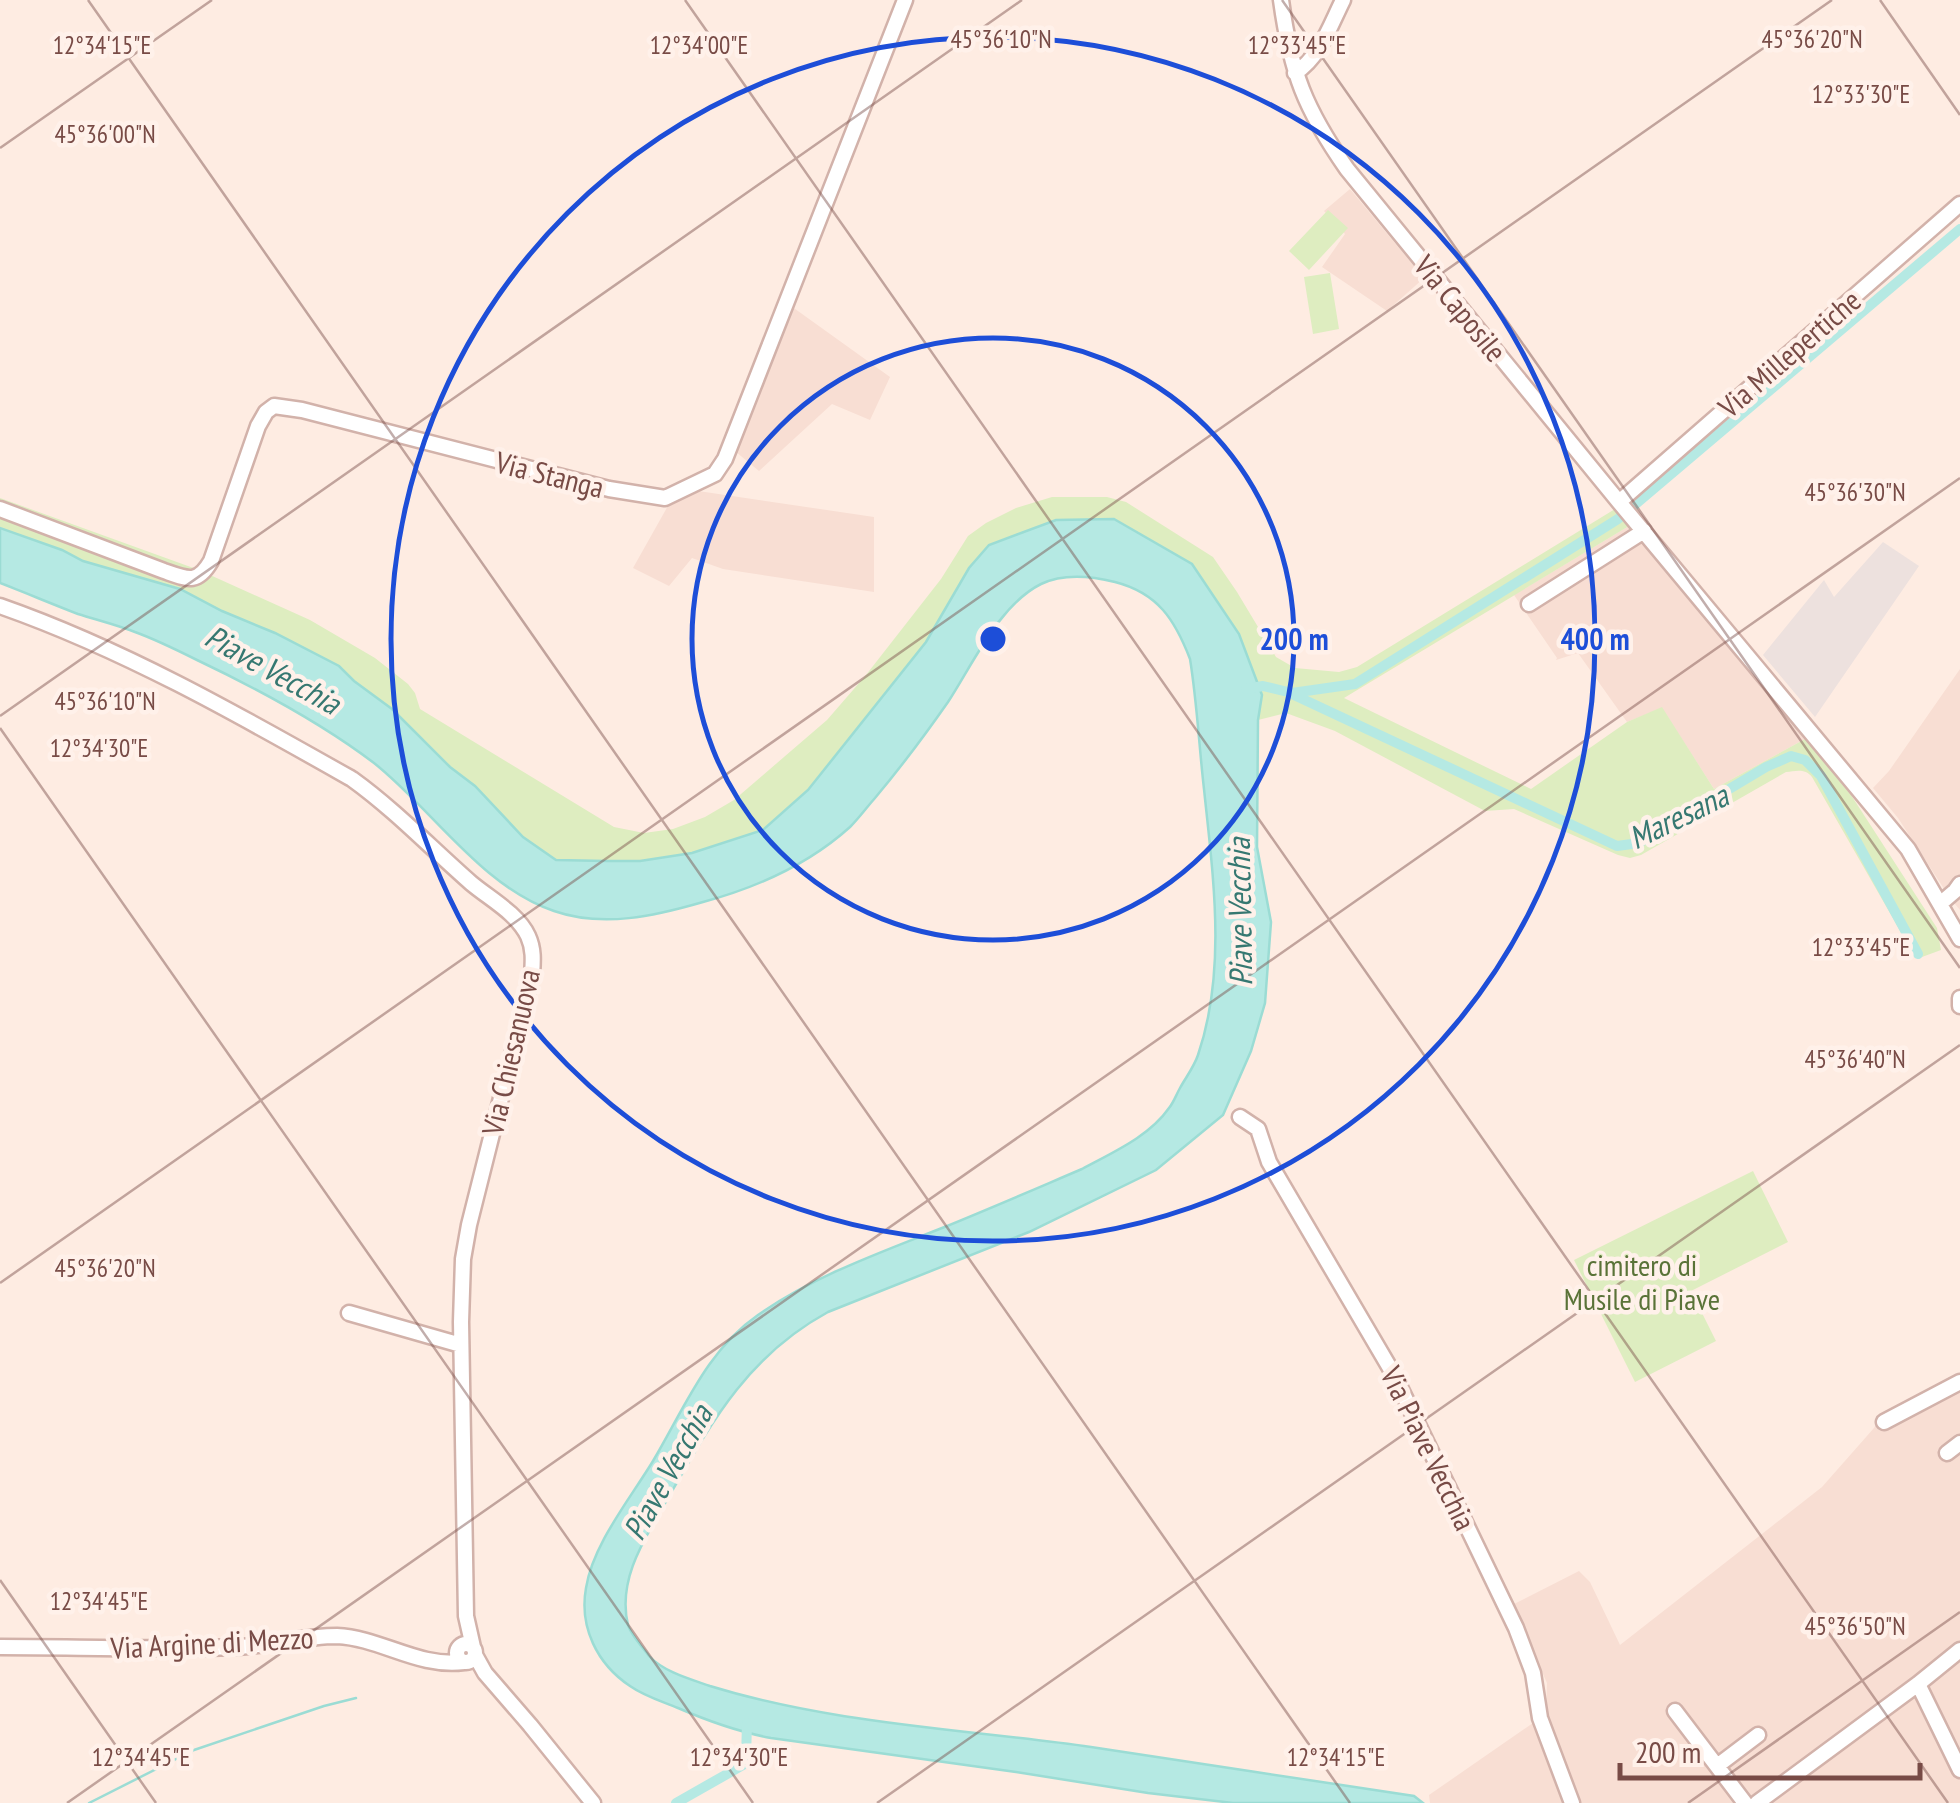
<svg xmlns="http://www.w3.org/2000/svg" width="1960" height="1803" viewBox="0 0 1960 1803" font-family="'PT Sans Narrow',sans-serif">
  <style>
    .residential { fill: #f8ded3 }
    .industrial { fill: #ede1de }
    .green { fill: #deedc0 }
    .water { fill: #b5e9e3; stroke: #9bdcd4; stroke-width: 2.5 }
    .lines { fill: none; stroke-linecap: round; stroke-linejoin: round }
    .stream { stroke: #9bdcd4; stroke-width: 2.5 }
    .canal { stroke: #b5e9e3; stroke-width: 10 }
    .minor-casing { stroke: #d2b2aa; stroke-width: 19 }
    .minor { stroke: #fff; stroke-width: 14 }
    .ticks { fill: none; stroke: #784b46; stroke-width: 2.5; stroke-opacity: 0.45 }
    .ring { fill: none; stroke: #1d4ed8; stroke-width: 5 }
    .labels { text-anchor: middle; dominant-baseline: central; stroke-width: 9; stroke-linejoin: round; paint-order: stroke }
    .street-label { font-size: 30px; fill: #784b46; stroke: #fff1ea }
    .park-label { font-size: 30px; fill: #5a7338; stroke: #fff1ea }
    .water-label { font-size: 32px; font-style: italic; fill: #367871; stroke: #fff1ea }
    .ticks-label { font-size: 25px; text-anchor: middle; fill: #784b46; stroke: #fff1ea; stroke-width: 9; stroke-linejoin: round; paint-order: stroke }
    .centre { fill: #1d4ed8; stroke: #fff1ea; stroke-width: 5 }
    .ring-label { font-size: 30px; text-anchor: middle; font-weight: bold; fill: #1d4ed8; stroke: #fff1ea; stroke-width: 9; stroke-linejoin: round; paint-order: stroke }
  </style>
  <rect width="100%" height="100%" fill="#feece2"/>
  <path class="residential" d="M 1350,189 L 1424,278 L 1387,311 L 1322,267 L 1345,234 L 1324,211 Z
    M 784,301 L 890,377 L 870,420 L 832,404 L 759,471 L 724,442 Z
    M 678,488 L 874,517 L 874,592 L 723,569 L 692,558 L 669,586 L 633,568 Z
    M 1629,526 L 1805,739 L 1714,789 L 1662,708 L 1627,722 L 1578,653 L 1556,660 L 1557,658 L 1514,595 Z
    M 1960,669 L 1960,910 L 1950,898 L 1898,818 L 1873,788 L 1889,771 Z
    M 1960,1373 L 1960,1803 L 1430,1803 L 1429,1795 L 1546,1714 L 1547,1683 L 1512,1605 L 1579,1571 L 1590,1582 L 1620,1645 L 1822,1487 L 1874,1428 L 1880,1417 Z"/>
  <path class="industrial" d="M 1883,542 L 1919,566 L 1815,717 L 1763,655 L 1824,580 L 1834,597 Z"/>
  <path class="green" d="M 1328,210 L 1348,228 L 1309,270 L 1289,251 Z
    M 1330,273 L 1339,329 L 1313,334 L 1304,277 Z
    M 1052,497 L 1107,497 L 1126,502 L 1213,557 L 1237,592 L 1276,657 L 1295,668 L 1339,672 L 1357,667 L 1615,509 L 1629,526 L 1344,698 L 1531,789 L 1627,722 L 1662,707 L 1714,789 L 1805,739 L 1851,795 L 1937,928 L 1941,950 L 1922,957 L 1914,955 L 1812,777 C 1805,768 1796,771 1786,772 L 1641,855 L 1630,858 L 1618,855 L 1514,809 L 1485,811 L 1335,731 L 1286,713 L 1258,720 L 1262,695 L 1239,634 L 1193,564 L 1114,519 L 969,568 L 926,642 L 808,790 L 763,830 L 692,853 L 640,861 L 556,860 L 523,837 L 475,786 L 450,767 L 392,709 L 354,681 L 339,666 L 275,633 L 222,611 L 180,589 L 83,561 L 62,550 L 0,528 L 0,498 L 199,570 L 310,620 L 375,658 L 408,684 L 415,693 L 420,709 L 614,827 L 644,833 L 673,829 L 705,817 L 734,800 L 827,720 L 866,675 L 941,579 L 968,536 L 986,523 L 1016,508 Z
    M 1753,1171 L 1788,1242 L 1691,1291 L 1716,1341 L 1635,1382 L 1574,1260 Z"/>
  <path class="water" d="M 1114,519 L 1192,564 L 1239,634 L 1262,695 L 1258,720 L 1257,847 L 1271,922 L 1265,1003 L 1251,1051 L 1223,1115 L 1156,1170 L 1029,1232 L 828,1312 C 742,1359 707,1431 660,1512 C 640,1546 618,1584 628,1625 C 631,1635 643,1648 649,1656 C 664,1672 690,1679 710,1686 C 833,1724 964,1729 1091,1747 C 1199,1763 1306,1780 1414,1796 L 1423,1803 L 1233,1803 L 1148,1793 L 1016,1772 L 771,1738 C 739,1732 708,1721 678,1708 C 661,1701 644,1696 630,1686 C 597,1664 579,1627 586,1588 C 593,1544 630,1499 653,1461 C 684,1409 707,1350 758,1315 C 814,1276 879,1253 942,1228 C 989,1209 1035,1189 1082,1169 C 1111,1153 1149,1137 1169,1108 C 1174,1102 1176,1095 1180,1088 C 1186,1077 1194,1067 1198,1055 C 1227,970 1213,876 1204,789 C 1199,746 1197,702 1190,659 C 1175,620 1158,593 1115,582 C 1091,576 1064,573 1041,584 C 999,605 973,664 948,702 C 925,735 901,767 875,798 C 867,807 859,818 850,827 C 809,864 755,888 703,902 C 655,916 603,928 554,911 C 482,887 432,809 374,763 C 320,722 258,689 197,660 C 177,650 157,640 135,632 C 117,625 97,620 78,614 C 52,604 26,593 0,583 L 0,528 L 62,550 L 83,561 L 180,589 L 222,611 L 275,633 L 339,666 L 354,681 L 392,709 L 450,767 L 475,786 L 523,837 L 556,860 L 606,861 L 640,861 L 692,853 L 763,830 L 808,790 L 926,642 L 969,568 L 989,545 L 1056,520 Z"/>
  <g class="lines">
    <path class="stream" d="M 89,1803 L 194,1750 L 324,1706 L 356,1698"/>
    <path class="canal" d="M 1246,689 L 1263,686 L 1292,693 L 1355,684 L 1618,519 L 1960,229
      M 1294,695 L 1617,846 L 1639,843 L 1766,767 L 1791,756 L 1805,760 L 1821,776 L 1918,954
      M 676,1803 L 743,1765 L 746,1759 L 747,1723"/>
    <defs>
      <path id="minor" d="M 1281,0 C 1291,73 1305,109 1347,169 L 1619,502 L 1908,849 L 1960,939
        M 1295,73 C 1320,57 1330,26 1343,0
        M 1619,502 L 1960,204
        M 0,509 L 164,571 C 187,579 197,585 211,561 L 258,426 L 266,412 L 274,406 L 302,410 L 609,489 L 665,498 L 715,474 L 725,459 L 905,0
        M 1529,604 L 1644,531
        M 0,606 C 123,649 239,715 352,779 C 395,810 431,848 471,883 C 490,899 517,913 528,936 C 534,949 533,961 532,975 L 469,1225 L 463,1259 L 461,1322 L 466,1616 L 473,1647
        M 1941,903 L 1955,891 L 1960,884
        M 1960,998 L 1960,1006
        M 1240,1117 L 1258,1129 L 1269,1162 L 1394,1375 L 1516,1628 L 1533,1673 L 1540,1718 L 1572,1803
        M 349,1313 L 461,1345
        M 1884,1422 L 1960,1382
        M 1947,1453 L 1960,1443
        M457 1653a9 9 0 1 1 18 0a9 9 0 1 1-18 0Z
        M 0,1647 C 79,1647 159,1650 238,1647 C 271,1645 305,1636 337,1636 C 381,1638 418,1668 464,1662
        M 475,1655 L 485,1673 L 530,1725 L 593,1803
        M 1918,1684 L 1960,1770
        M 1675,1711 L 1745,1803
        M 1717,1766 L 1758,1735
        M 1757,1803 L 1918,1684 L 1960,1650"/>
    </defs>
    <use href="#minor" class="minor-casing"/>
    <use href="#minor" class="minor"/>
  </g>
  <path class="ticks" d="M 88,0 L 1350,1803M 685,0 L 1948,1803M 1282,0 L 1960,968M 1880,0 L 1960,115M 0,148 L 212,0M 0,716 L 1022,0M 0,728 L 753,1803M 0,1283 L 1832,0M 0,1580 L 156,1803M 67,1803 L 1960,478M 877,1803 L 1960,1045M 1688,1803 L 1960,1612"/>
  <g class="ring">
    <circle cx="993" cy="639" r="301"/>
    <circle cx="993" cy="639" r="602"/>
  </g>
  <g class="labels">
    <g class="street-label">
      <text transform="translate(1461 308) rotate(51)">Via Caposile</text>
      <text transform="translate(1789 353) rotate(-41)">Via Millepertiche</text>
      <text transform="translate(550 474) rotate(14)">Via Stanga</text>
      <text transform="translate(510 1052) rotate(-77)">Via Chiesanuova</text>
      <text transform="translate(1429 1448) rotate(64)">Via Piave Vecchia</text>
      <text transform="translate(212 1642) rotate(-3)">Via Argine di Mezzo</text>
    </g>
    <g class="park-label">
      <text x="1642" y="1264">cimitero di<tspan x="1642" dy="34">Musile di Piave</tspan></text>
    </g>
    <g class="water-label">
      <text transform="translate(273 669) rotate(29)">Piave Vecchia</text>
      <text transform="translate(1678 816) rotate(-26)">Maresana</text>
      <text transform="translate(1239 912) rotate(-91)">Piave Vecchia</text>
      <text transform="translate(667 1472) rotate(-61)">Piave Vecchia</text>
    </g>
  </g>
  <g class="ticks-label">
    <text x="1001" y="48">45°36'10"N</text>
    <text x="1812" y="48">45°36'20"N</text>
    <text x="102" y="54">12°34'15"E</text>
    <text x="699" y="54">12°34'00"E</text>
    <text x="1297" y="54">12°33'45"E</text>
    <text x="1861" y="103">12°33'30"E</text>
    <text x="105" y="143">45°36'00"N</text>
    <text x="1855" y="501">45°36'30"N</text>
    <text x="105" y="710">45°36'10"N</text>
    <text x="99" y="757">12°34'30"E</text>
    <text x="1861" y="956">12°33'45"E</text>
    <text x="1855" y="1068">45°36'40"N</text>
    <text x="105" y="1277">45°36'20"N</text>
    <text x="99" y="1610">12°34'45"E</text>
    <text x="1855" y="1635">45°36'50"N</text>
    <text x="141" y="1766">12°34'45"E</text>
    <text x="739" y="1766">12°34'30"E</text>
    <text x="1336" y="1766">12°34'15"E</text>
  </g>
  <circle cx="993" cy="639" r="15" class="centre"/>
  <g class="ring-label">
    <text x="1294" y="650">200 m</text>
    <text x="1595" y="650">400 m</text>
  </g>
  <path d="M1620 1763v15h300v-15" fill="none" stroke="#784b46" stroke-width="5"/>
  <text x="1635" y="1763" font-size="30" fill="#784b46" stroke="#fff1ea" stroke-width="8" paint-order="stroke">200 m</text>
</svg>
